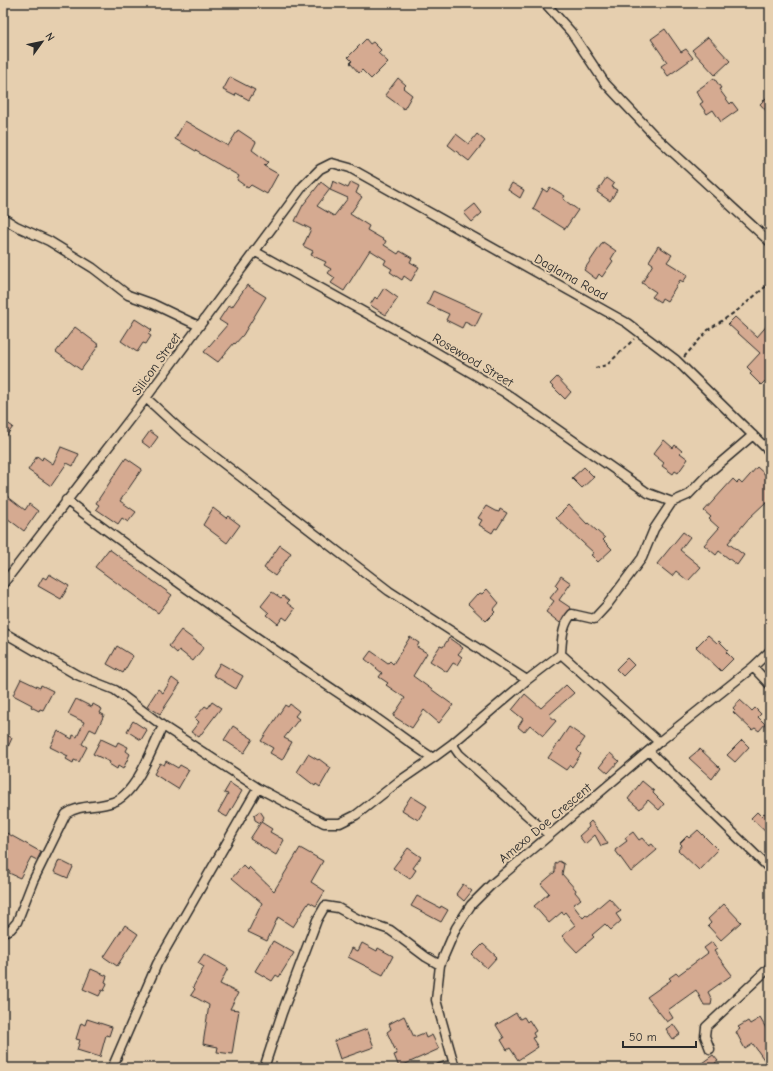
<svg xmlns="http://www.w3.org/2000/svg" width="773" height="1071" viewBox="0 0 773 1071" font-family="'Comic Neue',sans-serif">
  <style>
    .building { fill: #d5aa91; stroke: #2b2b2b }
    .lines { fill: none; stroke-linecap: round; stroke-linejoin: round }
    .street-casing { stroke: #2b2b2b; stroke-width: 11 }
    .path { stroke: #2b2b2b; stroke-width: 2; stroke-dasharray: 4 3; stroke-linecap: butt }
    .street { stroke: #e6cfaf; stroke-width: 8 }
    .labels { text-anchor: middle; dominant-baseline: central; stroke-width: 4; stroke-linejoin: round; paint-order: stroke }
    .street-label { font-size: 13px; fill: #2b2b2b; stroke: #e6cfaf }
  </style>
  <rect width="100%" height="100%" fill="#e6cfaf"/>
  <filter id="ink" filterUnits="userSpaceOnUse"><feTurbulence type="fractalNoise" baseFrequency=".025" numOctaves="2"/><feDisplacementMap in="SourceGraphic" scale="8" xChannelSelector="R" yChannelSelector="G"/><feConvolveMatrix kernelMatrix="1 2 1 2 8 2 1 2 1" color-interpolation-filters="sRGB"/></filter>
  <g filter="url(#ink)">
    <path class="building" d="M 665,29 L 681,52 L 686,49 L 693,58 L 668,76 L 661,66 L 667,62 L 651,39 Z
      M 708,37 L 730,61 L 715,75 L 692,50 Z
      M 366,39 L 370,44 L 373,42 L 381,50 L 378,53 L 388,62 L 371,79 L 362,70 L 359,73 L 350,63 L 352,61 L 348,57 Z
      M 230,77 L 255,90 L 249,100 L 236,93 L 235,96 L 223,90 Z
      M 398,78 L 406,85 L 403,88 L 412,95 L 404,109 L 385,95 Z
      M 714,78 L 721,88 L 719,89 L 730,104 L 732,102 L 738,110 L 721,122 L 713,110 L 707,114 L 700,104 L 703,102 L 696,91 Z
      M 770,94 L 770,115 L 760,104 Z
      M 185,121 L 228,146 L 238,130 L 256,142 L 252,150 L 268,162 L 264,166 L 278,174 L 267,194 L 251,185 L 248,188 L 237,180 L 239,176 L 175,139 Z
      M 456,134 L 469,144 L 477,134 L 485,141 L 469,161 L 448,145 Z
      M 606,178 L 614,184 L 612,187 L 617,190 L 610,201 L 597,192 Z
      M 333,181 L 348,188 L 351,182 L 359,186 L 356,193 L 362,197 L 350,214 L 369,226 L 367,230 L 386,241 L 384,245 L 398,254 L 400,251 L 412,258 L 410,262 L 419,267 L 411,281 L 404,276 L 402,280 L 390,272 L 392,269 L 384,264 L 386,260 L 370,250 L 344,291 L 331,283 L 335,278 L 328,273 L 331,269 L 324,265 L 326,262 L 311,255 L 313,251 L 303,246 L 311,229 L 295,221 L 303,205 L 321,182 L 330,189 L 317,206 L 334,216 L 348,198 L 330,190 Z
      M 512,183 L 524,190 L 520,198 L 508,190 Z
      M 550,187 L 565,196 L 563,199 L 578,210 L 565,229 L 533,209 L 543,189 L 547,192 Z
      M 475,204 L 482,213 L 472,222 L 464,213 Z
      M 603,242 L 616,251 L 611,259 L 613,261 L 602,277 L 599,274 L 596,279 L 584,270 Z
      M 658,246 L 672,255 L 667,262 L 688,275 L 683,282 L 680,280 L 667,301 L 662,298 L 660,302 L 652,297 L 656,292 L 642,283 L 653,264 L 649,261 Z
      M 247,285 L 266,297 L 243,335 L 235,344 L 234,343 L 218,362 L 204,352 L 227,325 L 219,320 L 229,305 L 232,307 Z
      M 384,288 L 398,298 L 386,315 L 370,305 L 375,297 L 377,299 Z
      M 433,291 L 482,313 L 475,327 L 465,322 L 462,328 L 446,320 L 449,314 L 427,304 Z
      M 735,317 L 757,337 L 770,322 L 770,376 L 761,385 L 750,374 L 752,372 L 747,367 L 760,353 L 728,324 Z
      M 135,319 L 152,330 L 148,334 L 151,336 L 146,344 L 143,343 L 137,352 L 121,341 Z
      M 75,327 L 99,345 L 81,370 L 56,352 Z
      M 557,377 L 571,392 L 565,399 L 550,384 Z
      M 3,420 L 13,427 L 3,440 Z
      M 150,431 L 158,437 L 150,448 L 142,442 Z
      M 664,440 L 673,448 L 675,445 L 682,451 L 680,453 L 688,459 L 678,473 L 675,471 L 673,474 L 662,466 L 664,463 L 653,454 Z
      M 61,447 L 79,454 L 73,466 L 67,463 L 51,486 L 28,470 L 37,456 L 42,460 L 43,457 L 53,464 Z
      M 126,458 L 142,469 L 120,501 L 136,512 L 128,522 L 122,518 L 118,524 L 96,509 L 99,505 L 96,503 Z
      M 584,467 L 594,477 L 582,488 L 572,478 Z
      M 757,467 L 770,479 L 770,508 L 765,503 L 749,518 L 728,543 L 744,555 L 737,565 L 719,551 L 716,555 L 704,545 L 719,528 L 709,519 L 711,517 L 704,511 L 733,479 L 737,483 L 739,481 L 742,484 Z
      M 3,493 L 25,510 L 29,504 L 38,511 L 24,531 L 3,515 Z
      M 569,505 L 587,524 L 588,523 L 605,538 L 603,540 L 612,549 L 598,562 L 591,555 L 594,553 L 556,518 Z
      M 486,506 L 495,511 L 499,512 L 500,509 L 507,513 L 497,529 L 495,528 L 492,533 L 479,525 L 482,520 L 478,518 Z
      M 213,508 L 226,518 L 228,516 L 240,525 L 227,543 L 203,525 Z
      M 683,532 L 690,537 L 680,550 L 701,567 L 688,581 L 676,571 L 672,576 L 657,564 Z
      M 280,545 L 291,553 L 275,576 L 264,568 Z
      M 109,549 L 172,595 L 158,613 L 95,567 Z
      M 49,574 L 69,586 L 61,599 L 38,586 L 43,577 L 46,579 Z
      M 561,576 L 571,583 L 559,600 L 571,608 L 560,623 L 546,612 L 554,601 L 550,598 L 558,588 L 555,585 Z
      M 487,589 L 499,603 L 493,610 L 495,612 L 486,621 L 468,604 L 477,594 L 478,595 L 480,593 L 482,594 Z
      M 272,592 L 281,598 L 283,596 L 289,601 L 287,603 L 295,609 L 287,620 L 283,617 L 278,624 L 267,615 L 269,613 L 261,606 Z
      M 181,630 L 204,647 L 193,661 L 179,650 L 177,653 L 169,646 Z
      M 708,635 L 717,643 L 719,641 L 728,650 L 726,652 L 733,659 L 721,671 L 696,647 Z
      M 410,637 L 419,643 L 417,647 L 427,653 L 413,676 L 453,705 L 439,723 L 424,710 L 412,728 L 393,716 L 405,698 L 386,685 L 388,683 L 379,677 L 382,673 L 365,659 L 371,651 L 388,663 L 390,661 L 393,664 Z
      M 449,638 L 463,648 L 458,654 L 462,657 L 457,665 L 453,663 L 447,672 L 430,661 L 440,646 L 443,647 Z
      M 117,646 L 133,656 L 123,673 L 107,664 Z
      M 627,658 L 634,665 L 623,676 L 616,669 Z
      M 220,663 L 243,676 L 236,689 L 213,675 Z
      M 172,678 L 180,684 L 160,714 L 147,706 L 158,689 L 163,693 Z
      M 21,679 L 40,688 L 41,685 L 53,691 L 43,710 L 40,709 L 39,711 L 31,707 L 32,705 L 13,695 Z
      M 566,685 L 574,693 L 549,715 L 556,721 L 543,736 L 530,725 L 524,732 L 518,727 L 523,719 L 512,710 L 525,694 L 541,708 Z
      M 76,699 L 92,707 L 93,704 L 102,709 L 100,713 L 104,715 L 96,732 L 90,729 L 82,744 L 87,747 L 79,762 L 74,760 L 73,763 L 66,759 L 68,756 L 50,747 L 58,731 L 72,739 L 73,735 L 77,737 L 84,722 L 68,714 Z
      M 740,700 L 752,711 L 755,708 L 761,714 L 758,717 L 765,724 L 759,731 L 755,728 L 752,730 L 733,712 L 735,710 L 733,708 Z
      M 212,702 L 221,708 L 199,737 L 191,732 L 199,722 L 195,718 L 205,706 L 208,708 Z
      M 290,704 L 299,711 L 295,716 L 299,719 L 284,738 L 292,742 L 282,760 L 270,753 L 273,748 L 261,741 L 285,705 L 288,707 Z
      M 133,721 L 147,730 L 141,740 L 127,731 Z
      M 233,726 L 253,739 L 244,753 L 224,740 Z
      M 569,727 L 585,738 L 577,750 L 581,754 L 572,767 L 570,765 L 566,770 L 548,758 Z
      M 3,733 L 12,738 L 3,758 Z
      M 101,739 L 116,746 L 118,742 L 128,747 L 126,751 L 130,754 L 123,769 L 118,766 L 117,769 L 109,764 L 110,762 L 93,754 Z
      M 742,740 L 749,747 L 735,762 L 727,755 Z
      M 700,749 L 720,768 L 712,779 L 689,758 Z
      M 610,753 L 619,761 L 608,773 L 600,766 Z
      M 308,754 L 318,760 L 319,759 L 331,768 L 320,787 L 316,784 L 315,786 L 297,772 Z
      M 166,761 L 178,768 L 180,765 L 189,770 L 178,789 L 154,774 L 160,763 L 164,765 Z
      M 642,781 L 654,791 L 653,793 L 664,804 L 659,810 L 648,800 L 640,809 L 628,799 Z
      M 230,783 L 242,791 L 227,817 L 218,812 L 228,794 L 224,793 Z
      M 411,796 L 427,806 L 418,820 L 402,810 Z
      M 260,811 L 264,817 L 260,823 L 255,820 L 254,815 Z
      M 757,812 L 761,816 L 764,813 L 770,818 L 770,836 L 751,818 Z
      M 591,821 L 603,836 L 608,844 L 601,846 L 595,835 L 585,844 L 579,836 L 589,827 L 588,824 Z
      M 261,822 L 272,829 L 270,832 L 284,840 L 276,855 L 250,839 Z
      M 698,830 L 718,850 L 699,870 L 678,850 L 682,845 L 680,843 L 687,836 L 689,838 Z
      M 3,831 L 41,852 L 37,860 L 31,857 L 20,878 L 9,873 L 10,871 L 3,867 Z
      M 633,832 L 639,840 L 642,838 L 649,846 L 652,844 L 657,850 L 631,872 L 615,850 L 627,841 L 625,838 Z
      M 300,848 L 323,861 L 311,882 L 325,891 L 316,906 L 309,902 L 293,927 L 278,917 L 267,941 L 248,932 L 262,903 L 232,878 L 243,865 L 248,870 L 249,867 L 274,891 Z
      M 408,848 L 421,857 L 413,868 L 416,870 L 410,879 L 393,868 Z
      M 59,860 L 73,867 L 68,878 L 54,872 Z
      M 559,861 L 564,864 L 562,874 L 576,890 L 575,892 L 581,899 L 573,905 L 583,918 L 586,915 L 588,916 L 609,898 L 621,911 L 616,914 L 621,921 L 611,930 L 605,924 L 592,935 L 594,937 L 577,952 L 562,936 L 575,925 L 565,912 L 563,914 L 562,912 L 549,923 L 534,906 L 549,893 L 541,884 L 555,872 L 555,864 Z
      M 463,884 L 472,891 L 464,901 L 456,894 Z
      M 417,896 L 440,908 L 441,906 L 448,910 L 441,922 L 411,906 Z
      M 724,904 L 741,922 L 721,940 L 708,926 L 711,923 L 708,919 Z
      M 125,925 L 138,934 L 117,966 L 104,957 Z
      M 273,941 L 294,953 L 279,977 L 276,975 L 272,981 L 255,971 Z
      M 712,942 L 717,949 L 714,951 L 732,975 L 708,992 L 712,1000 L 711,1005 L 704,1005 L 696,990 L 668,1010 L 673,1018 L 667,1022 L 647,997 L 671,980 L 669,978 L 676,973 L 678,975 L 708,953 L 704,948 Z
      M 362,943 L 377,951 L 378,948 L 393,956 L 383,975 L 348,957 L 352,948 L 358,951 Z
      M 483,944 L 497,957 L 487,968 L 472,955 Z
      M 204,954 L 228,968 L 220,984 L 238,993 L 230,1009 L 239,1010 L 232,1054 L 217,1052 L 218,1047 L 203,1044 L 209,1005 L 191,995 L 195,989 L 193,987 L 204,967 L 198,963 Z
      M 91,969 L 107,976 L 105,982 L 107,983 L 104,991 L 102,990 L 99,996 L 83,989 Z
      M 516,1013 L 520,1019 L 524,1017 L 527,1022 L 529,1020 L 536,1031 L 533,1033 L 535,1037 L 532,1038 L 538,1047 L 518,1060 L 510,1048 L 507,1050 L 501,1040 L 504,1038 L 496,1025 Z
      M 404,1016 L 414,1037 L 424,1033 L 426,1038 L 432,1035 L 439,1049 L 399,1067 L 394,1055 L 397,1054 L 387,1032 L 391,1029 L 389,1024 Z
      M 760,1018 L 770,1035 L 770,1057 L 765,1061 L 753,1044 L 745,1049 L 736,1032 L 740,1029 L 738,1027 L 748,1021 L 750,1024 Z
      M 87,1019 L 112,1027 L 109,1036 L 106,1035 L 100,1057 L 77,1050 L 80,1040 L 76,1039 L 81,1023 L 85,1025 Z
      M 673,1024 L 680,1034 L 673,1039 L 666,1029 Z
      M 367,1029 L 374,1047 L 340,1059 L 334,1041 Z
      M 713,1055 L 718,1061 L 715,1063 L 719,1068 L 695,1068 Z"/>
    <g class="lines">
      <defs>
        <path id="street" d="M 545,3 L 571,32 L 605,83 L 653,134 L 770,242
          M 3,218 L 16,226 L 49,241 L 93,268 L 128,295 L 153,304 L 199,326
          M 254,251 L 427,347 L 504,392 L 648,493 L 672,502
          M 146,398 L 184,433 L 389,591 L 527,680
          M 66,500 C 161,572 259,640 358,706 C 384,722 407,742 433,758 L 452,744
          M 3,584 L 146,398 L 303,186 L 320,169 L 332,163 L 350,168 L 627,323 L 676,360 L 770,452
          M 3,632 L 77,675 L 115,690 L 163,726 L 258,788 L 324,823 L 340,823 L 356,815 L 398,782 L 433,758
          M 561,654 L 659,742
          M 753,667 L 770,685
          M 650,752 L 770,869
          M 549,835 L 459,754 L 452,744 L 527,680 L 561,654 C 562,639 562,625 572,614 L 594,619 L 607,605 L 642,558 L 654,529 L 672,502 L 688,495 L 712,470 L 753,435
          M 3,932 L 11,929 L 17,922 L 33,881 L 66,814 C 80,804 97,808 113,802 C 136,795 153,746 163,726
          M 710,1049 L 705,1036 L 706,1027 L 770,967
          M 112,1068 L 157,964 L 258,788
          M 264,1068 L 282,1013 L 317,920 L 325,906 L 338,908 L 358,919 L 390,930 L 426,957 L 440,965
          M 440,1068 L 453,1064
          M 455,1068 L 436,1000 L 440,965 L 456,928 L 471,905 L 492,884 L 659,742 L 753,667 L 770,651"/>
      </defs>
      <use href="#street" class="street-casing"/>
      <path class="path" d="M 684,357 L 708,330 L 738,310 L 770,283
        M 595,368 L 607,365 L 634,339"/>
      <use href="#street" class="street"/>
    </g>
  </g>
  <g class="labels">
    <g class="street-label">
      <text transform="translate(571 277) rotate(29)">Daglama Road</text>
      <text transform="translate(473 360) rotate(31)">Rosewood Street</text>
      <text transform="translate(156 364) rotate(-54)">Silicon Street</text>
      <text transform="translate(545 823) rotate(-40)">Amexo Doe Crescent</text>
    </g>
  </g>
  <rect width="773" height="1071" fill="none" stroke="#e6cfaf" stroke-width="16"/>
  <rect x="8" y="8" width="757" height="1055" fill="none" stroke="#2b2b2b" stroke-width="1.5" filter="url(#ink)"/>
  <g transform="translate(42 42) rotate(57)" stroke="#e6cfaf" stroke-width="3" paint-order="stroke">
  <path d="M0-3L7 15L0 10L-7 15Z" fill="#2b2b2b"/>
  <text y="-6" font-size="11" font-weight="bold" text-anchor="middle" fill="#2b2b2b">N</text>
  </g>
  <path d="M623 1041v6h73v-6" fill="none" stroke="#2b2b2b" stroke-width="2"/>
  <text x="629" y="1041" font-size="12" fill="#2b2b2b" stroke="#e6cfaf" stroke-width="3" paint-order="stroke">50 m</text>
</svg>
